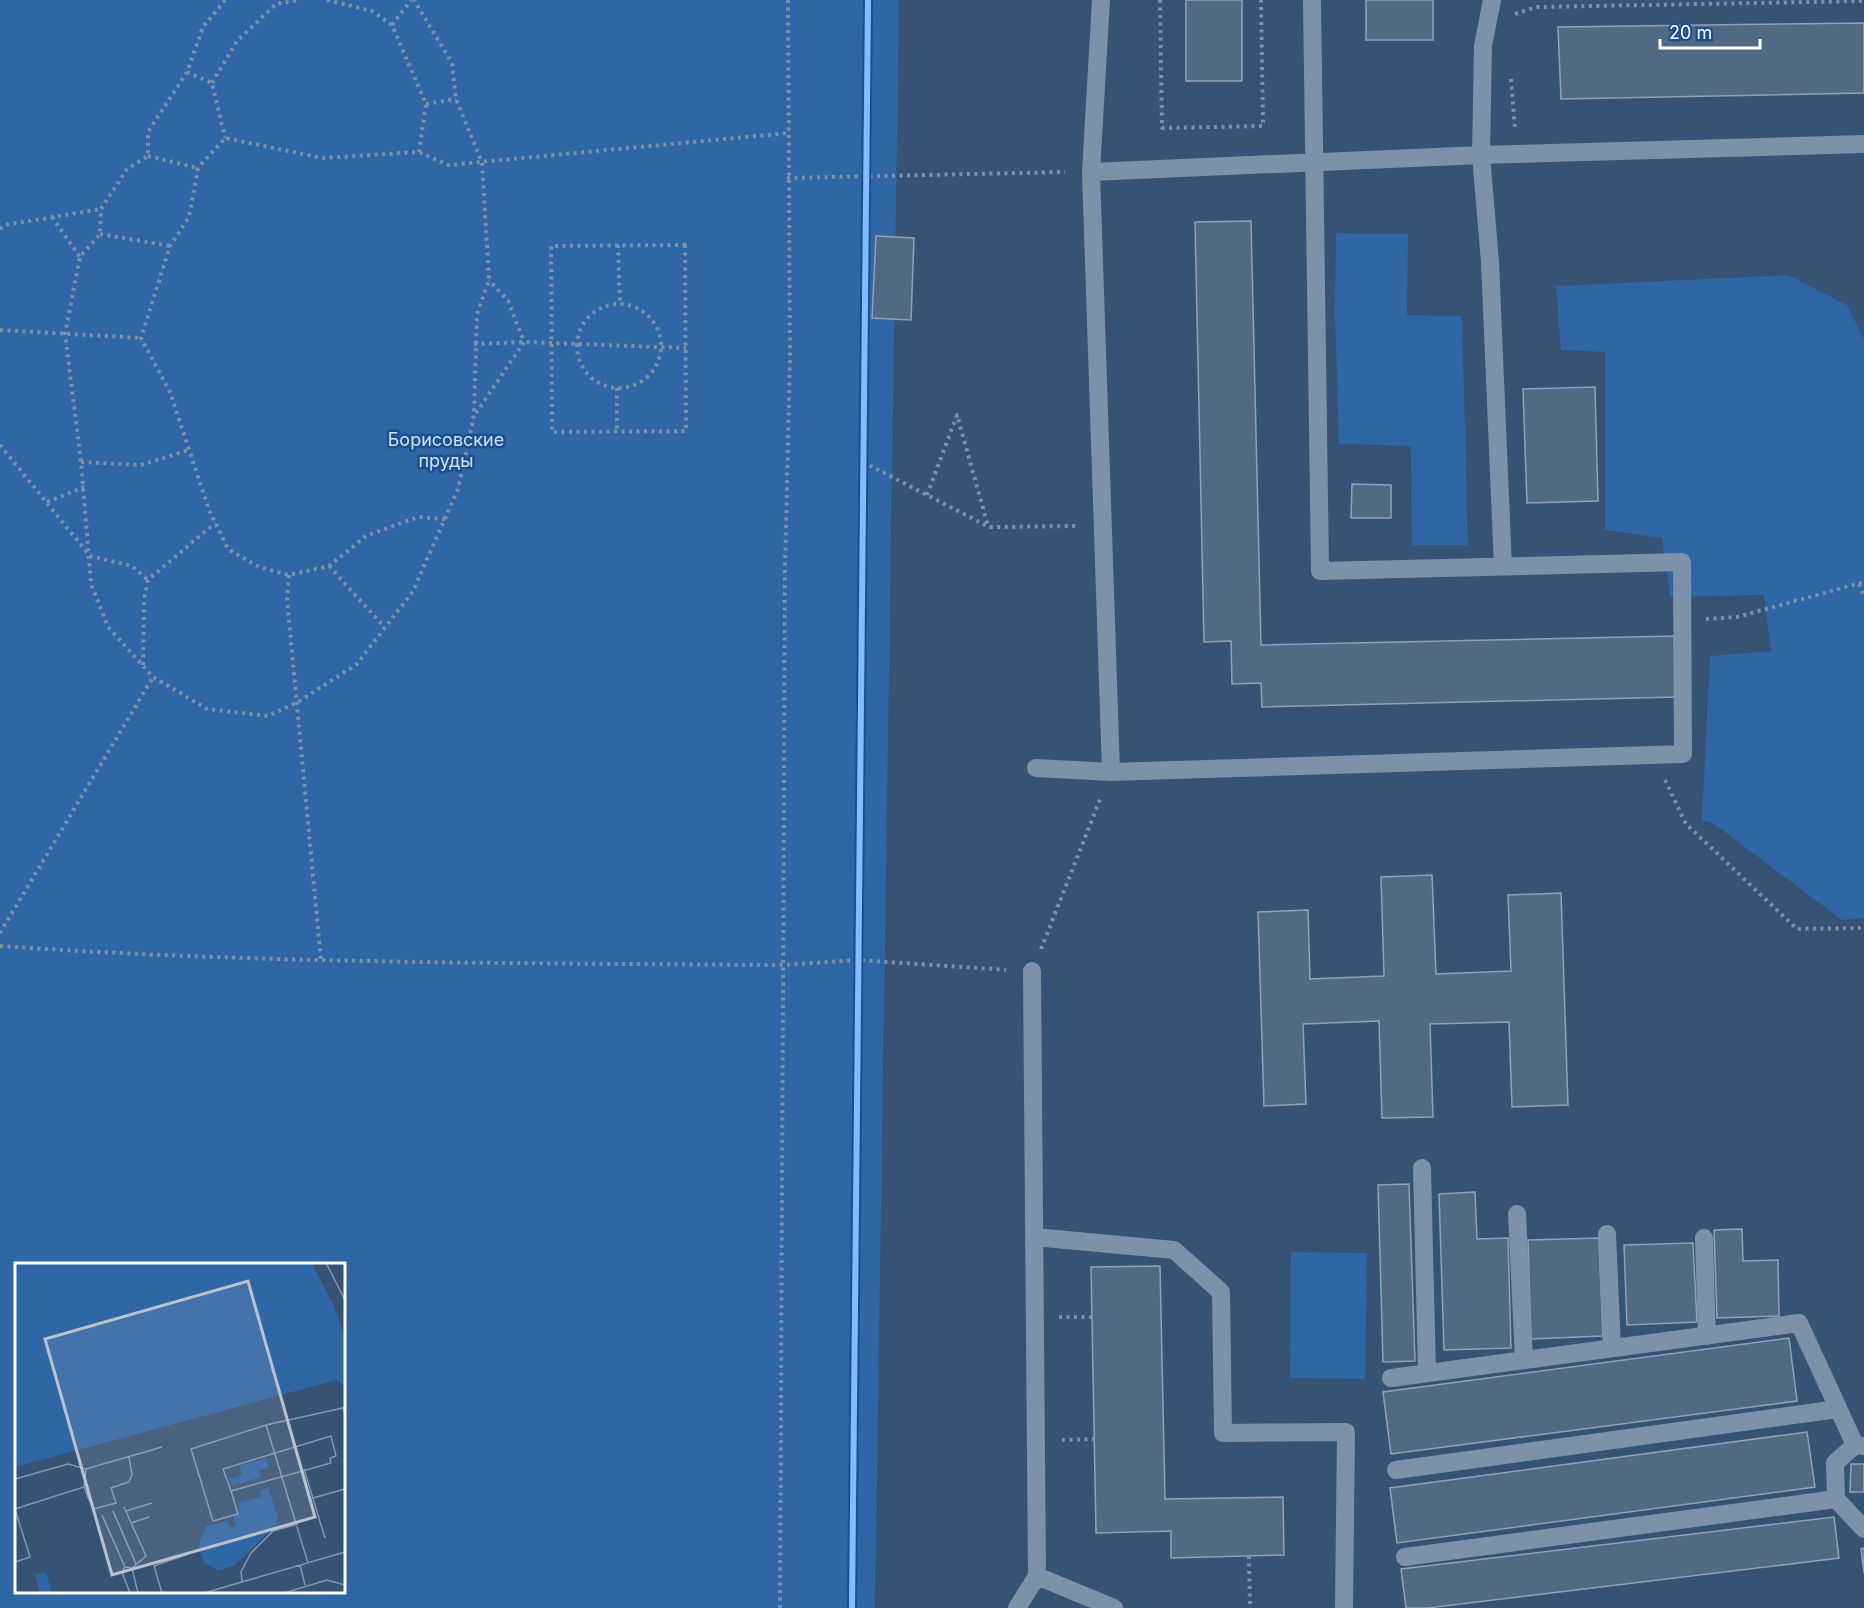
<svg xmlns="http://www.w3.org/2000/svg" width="1864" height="1608" viewBox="0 0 1864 1608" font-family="Inter,sans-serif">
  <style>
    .green { fill: #2f66a5; fill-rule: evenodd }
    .building { fill: #526984; stroke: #92a2b6; stroke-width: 1.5 }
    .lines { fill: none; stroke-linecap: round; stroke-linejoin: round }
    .path { stroke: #7d92a8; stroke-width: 4; stroke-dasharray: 3 4.5; stroke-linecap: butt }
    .lane { stroke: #7d92a8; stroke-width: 18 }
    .cycleway-casing { stroke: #1b4f8f; stroke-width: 10 }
    .cycleway { stroke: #80bcff; stroke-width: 6 }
    .labels { text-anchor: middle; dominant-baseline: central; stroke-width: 5; stroke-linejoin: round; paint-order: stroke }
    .park-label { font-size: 18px; fill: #cfe3fa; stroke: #1b4f8f }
    .inset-road { fill: none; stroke: #8697ac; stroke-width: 1.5 }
    .view { fill: #b9c2ce; fill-opacity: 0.15; stroke: #b9c2ce; stroke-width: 3 }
    .inset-edge { fill: none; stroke: #fff; stroke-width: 3 }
  </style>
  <rect width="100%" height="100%" fill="#365274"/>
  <path class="green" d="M 0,0 L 899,0 L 875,1608 L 0,1608 ZM 16,1264 L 344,1264 L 344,1592 L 16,1592 Z
    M 1336,233 L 1408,234 L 1407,315 L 1462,316 L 1468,545 L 1412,545 L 1411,446 L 1339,444 L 1335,314 Z
    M 1788,275 L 1847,305 L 1864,339 L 1864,918 L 1842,920 L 1713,823 L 1702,820 L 1710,656 L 1771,651 L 1764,595 L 1670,597 L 1662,538 L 1605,530 L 1605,352 L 1561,350 L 1556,286 Z
    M 1291,1252 L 1367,1253 L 1365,1379 L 1290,1378 Z"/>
  <path class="building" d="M 1186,0 L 1242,0 L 1242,81 L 1186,81 Z
    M 1366,0 L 1433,0 L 1433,40 L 1366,40 Z
    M 1864,23 L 1864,93 L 1561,99 L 1558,27 Z
    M 1251,221 L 1261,645 L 1674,636 L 1676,697 L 1262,707 L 1261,683 L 1232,684 L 1231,641 L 1204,642 L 1195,222 Z
    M 876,236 L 914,238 L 911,320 L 872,318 Z
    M 1595,387 L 1598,501 L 1527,503 L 1523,389 Z
    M 1352,484 L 1391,485 L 1391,518 L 1351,518 Z
    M 1432,875 L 1436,974 L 1511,971 L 1508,895 L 1561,893 L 1568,1105 L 1512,1107 L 1509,1022 L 1430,1024 L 1433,1117 L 1382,1118 L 1379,1021 L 1303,1024 L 1306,1104 L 1264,1106 L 1258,912 L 1308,910 L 1310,979 L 1384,976 L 1381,877 Z
    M 1409,1184 L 1415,1361 L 1383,1362 L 1378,1185 Z
    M 1475,1192 L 1477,1239 L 1508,1238 L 1511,1348 L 1444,1350 L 1439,1194 Z
    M 1742,1229 L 1743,1261 L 1778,1260 L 1779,1316 L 1717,1318 L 1714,1230 Z
    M 1599,1238 L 1603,1336 L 1531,1339 L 1528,1240 Z
    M 1693,1243 L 1697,1322 L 1627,1325 L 1624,1245 Z
    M 1160,1266 L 1165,1499 L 1283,1497 L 1284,1555 L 1171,1558 L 1171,1531 L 1096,1533 L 1091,1267 Z
    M 1789,1338 L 1797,1401 L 1391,1454 L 1383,1392 Z
    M 1807,1432 L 1815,1487 L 1397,1543 L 1390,1488 Z
    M 1851,1464 L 1864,1464 L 1864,1492 L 1850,1492 Z
    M 1834,1517 L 1839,1558 L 1428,1608 L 1406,1608 L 1401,1569 Z
    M 1864,1548 L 1864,1573 L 1861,1549 Z"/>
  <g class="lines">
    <path class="path" d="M 225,0 L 203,27 L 187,72 L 148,132 L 148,156 L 127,169 L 101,209 L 100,234 L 80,257 L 65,334 L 81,462 L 91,584 L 108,627 L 153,677 L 207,709 L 268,716 L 298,702 L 357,664 L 413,591 L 458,489 L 474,415 L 477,314 L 489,280 L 482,163 L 456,99 L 452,63 L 414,0
      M 327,0 L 372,11 L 392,25 L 426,104 L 419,152
      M 1160,0 L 1162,128 L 1263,126 L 1261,0
      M 1515,14 L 1537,7 L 1864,1
      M 392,25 L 411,0
      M 187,72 L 212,83 L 225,138
      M 1511,79 L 1515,129
      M 212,83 L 237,41 L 276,4 L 299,0
      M 426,104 L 456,99
      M 148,156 L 198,168
      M 787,178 L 1065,172
      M 52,217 L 80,257
      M 0,229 L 5,225 L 101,209
      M 100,234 L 170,246
      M 618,245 L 620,304
      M 685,245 L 686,431 L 552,432 L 551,246 Z
      M577 346a42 42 0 1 1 84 0a42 42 0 1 1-84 0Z
      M 0,330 L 141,338
      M 474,344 L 524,342 L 686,348
      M 617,388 L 617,431
      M 476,413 L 524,342 L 508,301 L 489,280
      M 0,445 L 90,556 L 132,566 L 148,580
      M 81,462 L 141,465 L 189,450
      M 863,462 L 989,527 L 1078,526
      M 927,495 L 957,415 L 988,526
      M 47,502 L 84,487
      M 445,519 L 418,517 L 366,536 L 329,566 L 289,575 L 259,567 L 228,549 L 209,510 L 170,392 L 141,338 L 170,246 L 189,217 L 198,168 L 225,138 L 323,158 L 419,152 L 448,165 L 788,133
      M 329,566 L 385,628
      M 289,575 L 287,599 L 321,961
      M 1859,584 L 1864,596
      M 1706,619 L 1737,617 L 1864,582
      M 143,665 L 144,600 L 148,580 L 215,523
      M 1665,780 L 1686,824 L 1797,929 L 1864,928
      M 0,933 L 153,677
      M 0,946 C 261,964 522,963 783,965 L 858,960 L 1006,970
      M 1041,949 L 1101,797
      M 1059,1317 L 1092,1317
      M 1062,1440 L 1094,1439
      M 1249,1556 L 1250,1608
      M 780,1608 L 785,569 L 790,358 L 788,0"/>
    <path class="lane" d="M 1101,0 L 1091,172 L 1111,772 L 1683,754 L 1682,562 L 1320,571 L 1312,0
      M 1492,0 L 1483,46 L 1481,155 L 1490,262 L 1503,567
      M 1091,172 L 1481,155 L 1864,144
      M 1036,768 L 1111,772
      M 1422,1168 L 1427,1373
      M 1517,1214 L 1524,1360
      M 1607,1234 L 1612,1348
      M 1034,1237 L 1174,1250 L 1221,1292 L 1223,1433 L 1346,1432 L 1344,1608
      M 1704,1238 L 1707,1336
      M 1391,1378 L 1799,1323 L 1855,1445 L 1864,1446
      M 1396,1470 L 1838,1409
      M 1836,1499 L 1864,1529
      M 1405,1557 L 1836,1499 L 1835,1463 L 1855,1445
      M 1037,1576 L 1114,1608
      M 1017,1608 L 1037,1576 L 1032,971"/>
    <defs>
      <path id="cycleway" d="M 852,1608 L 868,0"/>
    </defs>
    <use href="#cycleway" class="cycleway-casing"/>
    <use href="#cycleway" class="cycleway"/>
  </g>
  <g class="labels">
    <g class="park-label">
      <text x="446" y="439">Борисовские<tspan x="446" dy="21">пруды</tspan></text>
    </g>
  </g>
  <g transform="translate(15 1263)">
    <rect width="330" height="330" fill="#365274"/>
    <path d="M 0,0 L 297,0 L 319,43 L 330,75 L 330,122 L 321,117 L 0,204 ZM 252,195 L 254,205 L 244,207 L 246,214 L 217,223 L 215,216 L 227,212 L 225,203 ZM 253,225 L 263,254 L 261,262 L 220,302 L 203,308 L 189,299 L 183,284 L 191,263 L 212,258 L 215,265 L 221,263 L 218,251 L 225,247 L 224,240 L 246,234 L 245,228 ZM 31,309 L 37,330 L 25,330 L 20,312 Z" fill="#2f66a5"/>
    <path class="inset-road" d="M 311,0 L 330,37M 251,162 L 293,300M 289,206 L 310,275M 0,216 L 53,201 L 71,206 L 147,184M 69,224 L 78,246 L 101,240 L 96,225 L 114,219 L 117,212 L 114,194M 216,228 L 316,200 L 315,195 L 321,193 L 316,173 L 208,206 L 216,228 L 223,251 L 198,258 L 176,186 L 251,162 L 328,145 L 330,151M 298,235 L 330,226M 109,244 L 131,293 L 117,305 L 123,330M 0,246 L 69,224 L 71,206M 0,246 L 15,294 L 0,299M 98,248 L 121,301M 111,248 L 137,240M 87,252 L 110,304 L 117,305M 116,260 L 134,254M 285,302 L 290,322M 110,304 L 107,309 L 115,330M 227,318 L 226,309 L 236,290 L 258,268 L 283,261M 147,330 L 139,303 L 173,291M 171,330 L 190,330M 189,330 L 330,289M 269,330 L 312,317 L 330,322"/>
    <path class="view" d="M 233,18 L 300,254 L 97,312 L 30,76 Z"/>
    <rect width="330" height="330" class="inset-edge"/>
  </g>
  <path d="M1660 39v9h100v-9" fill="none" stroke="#ffffff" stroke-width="3"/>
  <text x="1669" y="39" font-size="18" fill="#ffffff" stroke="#1b4f8f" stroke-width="4.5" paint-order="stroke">20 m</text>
</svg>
